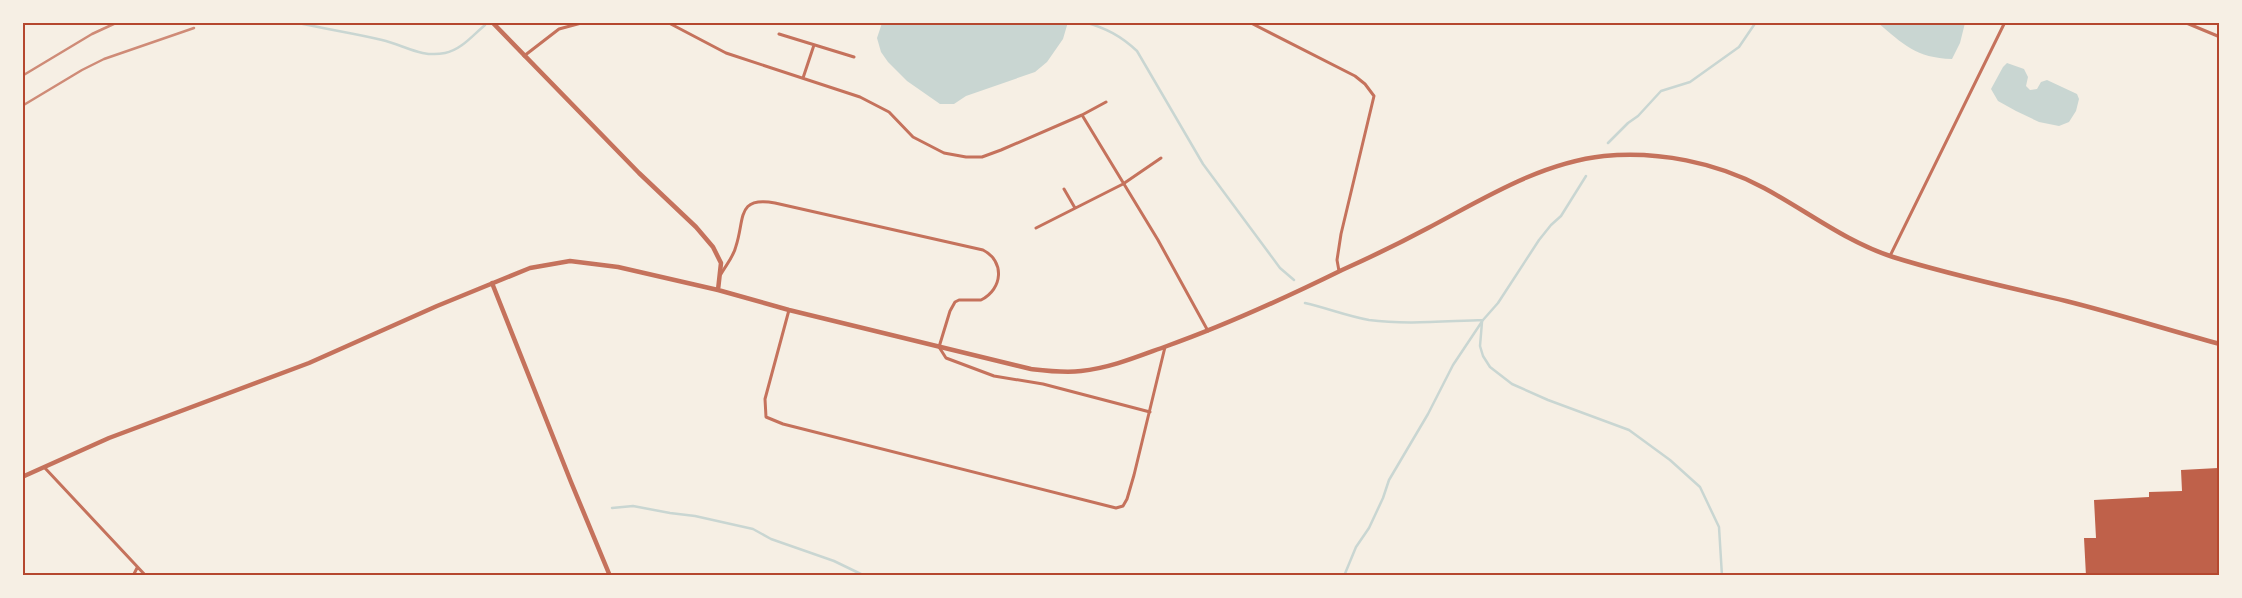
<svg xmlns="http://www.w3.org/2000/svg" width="2242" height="598" viewBox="0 0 2242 598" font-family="Signika,sans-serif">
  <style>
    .water { fill: #c9d6d2 }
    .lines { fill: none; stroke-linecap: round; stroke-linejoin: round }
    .stream { stroke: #c9d6d2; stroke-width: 2.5 }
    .building { fill: #bf614a }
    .minor { stroke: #c5725c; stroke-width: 3 }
    .tertiary { stroke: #c5725c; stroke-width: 4.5 }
    .rail { stroke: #cf8b77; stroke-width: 2.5 }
    .neatline { fill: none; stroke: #b5482f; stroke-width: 2 }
  </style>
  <rect width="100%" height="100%" fill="#f6efe4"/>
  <path class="water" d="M 1068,22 L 1063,39 L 1047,62 L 1035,72 L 966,96 L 954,104 L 940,104 L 907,81 L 888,62 L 881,52 L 877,38 L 882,23 Z
    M 1878,23 L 1965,22 L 1965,23 L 1960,43 L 1952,59 C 1916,58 1903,44 1878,23 Z
    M 2007,63 L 2024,69 L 2028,77 L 2026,86 L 2030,90 L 2037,89 L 2041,82 L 2047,80 L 2077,94 L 2079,99 L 2076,111 L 2069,122 L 2059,126 L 2039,122 L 2016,111 L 1998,101 L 1991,89 L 2003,67 Z"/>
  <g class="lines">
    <path class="stream" d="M 295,22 C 324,29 353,33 382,40 C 404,45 421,58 445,53 C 461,50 473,35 485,25
      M 1084,22 C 1106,28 1121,36 1137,51 L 1203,164 L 1280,268 L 1294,280
      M 1608,143 L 1628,123 L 1638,116 L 1661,91 L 1690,82 L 1739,47 L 1756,22
      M 1305,303 C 1327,308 1347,316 1369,320 C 1406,325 1446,321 1483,320
      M 1482,322 L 1480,346 L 1483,356 L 1490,367 L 1512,384 L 1548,400 L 1629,430 L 1670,460 L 1700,487 L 1719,527 L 1722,576
      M 612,508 L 633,506 L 670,513 L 695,516 L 753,529 L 771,539 L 834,561 L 865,576
      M 1344,576 L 1356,547 L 1369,528 L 1383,498 L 1389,480 L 1428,414 L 1453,365 L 1483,320 L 1498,303 L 1539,240 L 1551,225 L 1561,216 L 1586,176"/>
  </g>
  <path class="building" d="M 2218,468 L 2220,576 L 2086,576 L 2084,538 L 2096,538 L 2094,500 L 2149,497 L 2149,492 L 2182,491 L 2181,470 Z"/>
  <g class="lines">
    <path class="minor" d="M 667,22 L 726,53 L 860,97 L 889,112 L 913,137 L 944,153 L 966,157 L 982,157 L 1001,150 L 1082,115 L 1106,102
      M 1249,22 L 1355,76 L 1365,84 L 1374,96 L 1341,234 L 1337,260 L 1339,271
      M 2184,22 L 2220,37
      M 779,34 L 854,57
      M 524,56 L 559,29 L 585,22
      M 803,78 L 814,45
      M 1082,115 L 1158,240 L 1208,331
      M 1064,189 L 1075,208
      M 1036,228 L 1123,184 L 1161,158
      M 1890,256 L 2005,22
      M 721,274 C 726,265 734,256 736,246 C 745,219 736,196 775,203 L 983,250 C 1005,261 1003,289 981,300 L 959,300 L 955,302 L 950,311 L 939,347 L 946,358 L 994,376 L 1043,384 L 1150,412
      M 789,310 L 765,399 L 766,417 L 783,424 L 1116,508 L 1123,506 L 1127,499 L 1134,475 L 1165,347
      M 44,467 L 146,576
      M 133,576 L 137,568"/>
    <path class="tertiary" d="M 492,22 L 639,173 L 696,227 L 713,247 L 721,263 L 718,290
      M 492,283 L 571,482 L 610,576
      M 22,477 L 109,438 L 309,363 L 437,306 L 530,268 L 570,261 L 618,267 L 718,290 L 789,310 L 1031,369 C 1048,371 1064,373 1081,371 C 1111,368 1139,356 1167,346 C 1229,324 1283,299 1342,270 C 1371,257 1400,243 1428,228 C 1483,199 1540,163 1604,156 C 1658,151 1716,162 1764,188 C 1807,211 1846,242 1893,257 C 1950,275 2008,287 2066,301 C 2118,314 2168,330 2220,344"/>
    <path class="rail" d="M 208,23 L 210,22
      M 22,76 L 92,34 L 118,22
      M 22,106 L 82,70 L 104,59 L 194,28"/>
  </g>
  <rect width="2242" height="598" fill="none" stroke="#f6efe4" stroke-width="48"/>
  <rect x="24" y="24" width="2194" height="550" class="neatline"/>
</svg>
